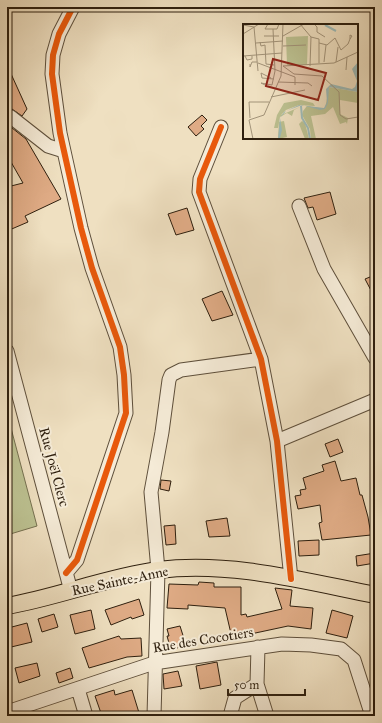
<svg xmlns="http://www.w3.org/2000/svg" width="382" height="723" viewBox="0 0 382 723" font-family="'IM FELL Great Primer',serif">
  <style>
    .green { fill: #bcc191; stroke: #757050 }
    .building { fill: #dfab85; stroke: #2e1f0e }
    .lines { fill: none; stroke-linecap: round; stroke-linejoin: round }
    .minor-casing { stroke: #5e4f3b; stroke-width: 15 }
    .major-casing { stroke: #2e1f0e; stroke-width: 18 }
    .minor { stroke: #f5ebd7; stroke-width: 13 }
    .major { stroke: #efe0c1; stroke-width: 16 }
    .cycleway-casing { stroke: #f5ebd7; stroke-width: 8 }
    .cycleway { stroke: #e8590c; stroke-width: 6 }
    .labels { text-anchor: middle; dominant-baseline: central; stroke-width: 4; stroke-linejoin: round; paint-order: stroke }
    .street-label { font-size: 14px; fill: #2e1f0e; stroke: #f5ebd7 }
    .inset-river { fill: none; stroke: #9cbbb9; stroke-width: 2 }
    .inset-road { fill: none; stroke: #a29379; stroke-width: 1 }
    .view { fill: #8f2418; fill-opacity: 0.15; stroke: #8f2418; stroke-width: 2 }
    .inset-edge { fill: none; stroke: #2e1f0e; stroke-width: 2 }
  </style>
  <rect width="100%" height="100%" fill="#efe0c1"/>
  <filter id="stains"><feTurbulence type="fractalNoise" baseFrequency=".005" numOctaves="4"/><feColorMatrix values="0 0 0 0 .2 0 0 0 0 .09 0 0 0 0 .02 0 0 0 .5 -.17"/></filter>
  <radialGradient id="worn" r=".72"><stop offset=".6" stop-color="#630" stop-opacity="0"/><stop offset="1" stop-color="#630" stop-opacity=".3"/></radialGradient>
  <path class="green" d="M 7,413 L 37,526 L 7,535 Z"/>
  <path class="building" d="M 7,65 L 27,109 L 22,116 L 12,109 L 7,110 Z
    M 202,115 L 207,120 L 201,126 L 204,129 L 196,136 L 188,127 Z
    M 7,124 L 26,139 L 61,199 L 25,216 L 28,222 L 7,231 L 7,187 L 23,183 L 7,155 Z
    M 330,192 L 336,214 L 317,220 L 313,207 L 308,208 L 304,198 Z
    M 187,208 L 194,230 L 176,235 L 168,214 Z
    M 375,275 L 375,298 L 365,279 Z
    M 222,291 L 233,315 L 212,321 L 202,299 Z
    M 338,439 L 343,452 L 330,457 L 325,444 Z
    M 335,461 L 341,481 L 356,478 L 360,495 L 362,495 L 368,517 L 371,535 L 322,540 L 319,523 L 322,522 L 320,505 L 298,509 L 295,496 L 301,495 L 300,490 L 306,489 L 303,478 L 324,471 L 322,465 Z
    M 161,480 L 171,481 L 169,491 L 160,489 Z
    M 227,518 L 230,536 L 209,537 L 206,521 Z
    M 175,525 L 176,544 L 166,545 L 164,526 Z
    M 319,540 L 319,555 L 299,556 L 298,541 Z
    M 375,553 L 375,563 L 357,566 L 356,556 Z
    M 199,582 L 214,583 L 214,587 L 241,587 L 241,615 L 246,614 L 247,617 L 282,609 L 275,588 L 292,590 L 290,606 L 313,608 L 311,629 L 288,626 L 232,638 L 225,608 L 188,605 L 188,609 L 167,608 L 169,584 L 198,585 Z
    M 139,599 L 144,615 L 132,619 L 131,617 L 111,625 L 105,610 Z
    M 91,610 L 95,629 L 75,634 L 70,615 Z
    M 332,610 L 353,616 L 347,638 L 326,633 Z
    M 54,614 L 58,627 L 42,632 L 38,619 Z
    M 27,623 L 32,642 L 7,648 L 7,638 L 11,638 L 8,628 Z
    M 180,626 L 186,645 L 171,650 L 167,636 L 169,636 L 167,629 Z
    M 119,636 L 121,639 L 141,638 L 142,656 L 127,657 L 89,668 L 82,648 Z
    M 217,662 L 221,685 L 200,689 L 196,666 Z
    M 37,663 L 40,676 L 19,683 L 15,668 Z
    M 70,668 L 73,678 L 59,683 L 56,673 Z
    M 178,671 L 182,686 L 164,689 L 163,674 Z
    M 114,690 L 115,695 L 132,690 L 140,716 L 102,716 L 95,696 Z"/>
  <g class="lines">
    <defs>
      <path id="minor" d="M 11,117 L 48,146 L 64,151
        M 221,127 L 200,179 L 199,192 L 261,359 L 277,441 L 291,579
        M 299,206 L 324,269 L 375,358
        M 7,351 L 71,591
        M 277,441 L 375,400
        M 66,573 L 77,560 L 126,413 L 124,375 L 120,347 L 92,268 L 81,228 L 60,133 L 52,74 L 53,55 L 59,34 L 73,7
        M 258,647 L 257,684 L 267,716
        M 78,689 L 86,716
        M 7,712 L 154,663 L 282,644 L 311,645 L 341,649 L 354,660 L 372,716
        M 154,716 L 158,570 L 151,492 L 162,432 L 169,380 L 171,375 L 181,370 L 261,359
        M 230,716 L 235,698 L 257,684"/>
      <path id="major" d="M 7,606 C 58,597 107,577 158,570 C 231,561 304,581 375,595"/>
    </defs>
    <use href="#minor" class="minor-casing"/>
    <use href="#major" class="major-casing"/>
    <use href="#minor" class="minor"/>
    <use href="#major" class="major"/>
    <defs>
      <path id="cycleway" d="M 221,127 L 200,179 L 199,192 L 261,359 L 277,441 L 291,579
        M 66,573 L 77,560 L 126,413 L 124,375 L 120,347 L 92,268 L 81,228 L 60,133 L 52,74 L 53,55 L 59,34 L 73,7"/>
    </defs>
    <use href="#cycleway" class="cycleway-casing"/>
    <use href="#cycleway" class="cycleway"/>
  </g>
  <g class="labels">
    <g class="street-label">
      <text transform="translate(54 467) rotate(75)">Rue Joël Clerc</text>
      <text transform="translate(120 581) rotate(-12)">Rue Sainte-Anne</text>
      <text transform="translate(203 640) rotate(-9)">Rue des Cocotiers</text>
    </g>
  </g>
  <g transform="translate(243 24)">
    <rect width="115" height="115" fill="#efe0c1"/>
    <path d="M 65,12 L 64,41 L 44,41 L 43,13 ZM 86,63 L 115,68 L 115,79 L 97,76 L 97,90 L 105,94 L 104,100 L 103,98 L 97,100 L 90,83 L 82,90 L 68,92 L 73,115 L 68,115 L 67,105 L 59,91 L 60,87 L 64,82 L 82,85 ZM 58,76 L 70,79 L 72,82 L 56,81 L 43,86 L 38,91 L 57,83 L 51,86 L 49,92 L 44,89 L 37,93 L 35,104 L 31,104 L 34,91 L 41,79 ZM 41,97 L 44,113 L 35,115 L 36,98 ZM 59,97 L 62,99 L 66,115 L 62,115 L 56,100 Z" fill="#bcc191"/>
    <path d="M 115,38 L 115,68 L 86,63 L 85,79 L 82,85 L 77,86 L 59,81 L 43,87 L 37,94 L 39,106 L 37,114 L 35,115 L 37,94 L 41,88 L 56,81 L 81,84 L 84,78 L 83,65 L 88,60 L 109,65 L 112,63 L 114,57 L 109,45 Z" fill="#9cbbb9"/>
    <path class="inset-river" d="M 82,1 L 93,7M 58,82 L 59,94 L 65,104 L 67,115"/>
    <path class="inset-road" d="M 25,0 L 22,5 L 34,5 L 36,0M 57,0 L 68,13 L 67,42M 71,0 L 74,3 L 74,8 L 82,13M 0,1 L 11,3 L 15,47M 0,10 L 16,0M 21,12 L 36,12M 40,12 L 61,0M 68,13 L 76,15 L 76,39M 17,18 L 18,22 L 22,21 L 23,40 L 31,41M 13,19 L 40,17M 76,19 L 84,21 L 92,14 L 98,26 L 105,20 L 107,15 L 109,12 L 107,11 L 107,15M 40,22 L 63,21M 0,32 L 39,29M 2,32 L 4,36 L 9,35 L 9,32M 81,38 L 83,21M 93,38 L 95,23M 15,39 L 52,53 L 52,61M 7,40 L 7,43 L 9,38 L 14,38M 40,42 L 51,50 L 79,52 L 96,68 L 97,91 L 103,95 L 115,93M 40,42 L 91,39 L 115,28M 103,46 L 104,33M 28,54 L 18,49 L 19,54 L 31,55M 35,58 L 65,59 L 69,62M 24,62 L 18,59 L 29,61 L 32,47 L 30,5M 28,73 L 62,66M 7,94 L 6,78 L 26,78M 10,115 L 6,96 L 21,91 L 38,52 L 40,0"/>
    <path class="view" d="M 30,35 L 83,49 L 75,76 L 23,62 Z"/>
    <rect width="115" height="115" class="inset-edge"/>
  </g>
  <rect width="382" height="723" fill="none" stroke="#efe0c1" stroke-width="24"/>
  <rect x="8" y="8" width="366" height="707" fill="none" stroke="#2e1f0e" stroke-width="2"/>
  <rect x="12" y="12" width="358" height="699" fill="none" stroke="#2e1f0e"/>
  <path d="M228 689v6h77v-6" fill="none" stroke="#2e1f0e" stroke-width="2"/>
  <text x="234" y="689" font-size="12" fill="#2e1f0e" stroke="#f5ebd7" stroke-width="3" paint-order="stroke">50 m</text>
  <rect width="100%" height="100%" filter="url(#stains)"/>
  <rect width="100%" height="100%" fill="url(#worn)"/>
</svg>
